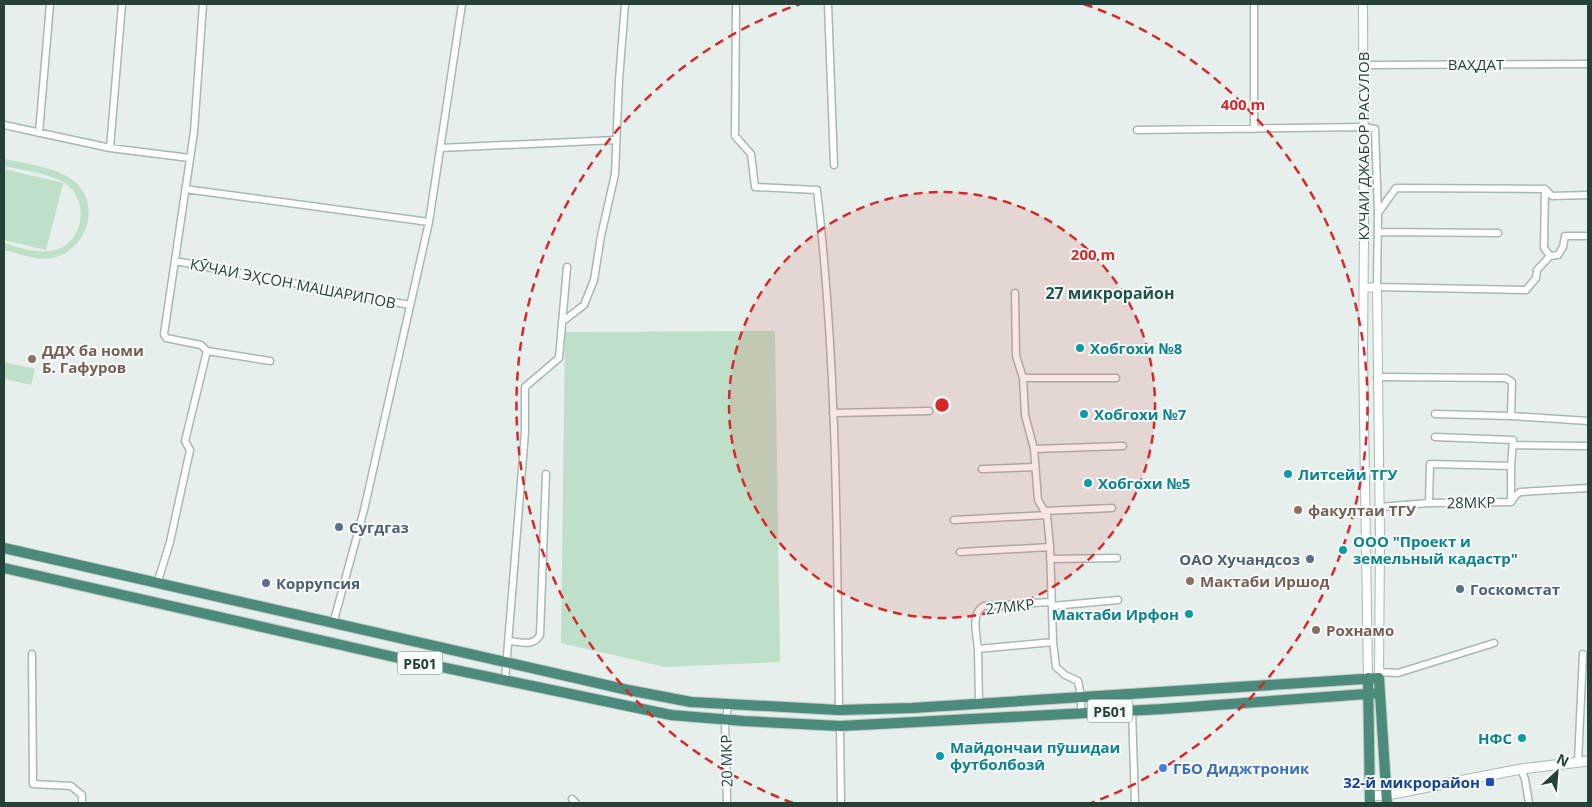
<svg xmlns="http://www.w3.org/2000/svg" width="1592" height="807" viewBox="0 0 1592 807" font-family="'Open Sans',sans-serif">
  <style>
    .green { fill: #bfe0c8 }
    .lines { fill: none; stroke-linecap: round; stroke-linejoin: round }
    .minor-casing { stroke: #a8b8b2; stroke-width: 9 }
    .tertiary-casing { stroke: #a8b8b2; stroke-width: 10 }
    .secondary-casing { stroke: #a4bbb3; stroke-width: 11 }
    .trunk-casing { stroke: #c2cac8; stroke-width: 12 }
    .minor { stroke: #fff; stroke-width: 6 }
    .tertiary { stroke: #fff; stroke-width: 8 }
    .secondary { stroke: #fff; stroke-width: 9 }
    .trunk { stroke: #4c8a7c; stroke-width: 10 }
    .ring { fill: none; stroke: #d62828; stroke-width: 2.5; stroke-dasharray: 9 6 }
    .culture-dot { fill: #0f9aa8; stroke: #f7fbf9; stroke-width: 2 }
    .education-dot { fill: #8d6e63; stroke: #f7fbf9; stroke-width: 2 }
    .service-dot { fill: #5c6f8a; stroke: #f7fbf9; stroke-width: 2 }
    .shop-dot { fill: #3f7fe0; stroke: #f7fbf9; stroke-width: 2 }
    .transit-dot { fill: #1a4fb4; stroke: #f7fbf9; stroke-width: 2 }
    .labels { text-anchor: middle; dominant-baseline: central; stroke-width: 4; stroke-linejoin: round; paint-order: stroke }
    .shield { fill: #f7fbf9; stroke: #637a73; stroke-width: 1 }
    .shield-label { font-size: 14px; font-weight: bold; fill: #24423a }
    .street-label { font-size: 15px; fill: #24423a; stroke: #f7fbf9 }
    .culture-label { font-size: 15px; font-weight: bold; fill: #0d838f; stroke: #f7fbf9; text-anchor: start }
    .education-label { font-size: 15px; font-weight: bold; fill: #785e54; stroke: #f7fbf9; text-anchor: start }
    .service-label { font-size: 15px; font-weight: bold; fill: #4e5e75; stroke: #f7fbf9; text-anchor: start }
    .shop-label { font-size: 15px; font-weight: bold; fill: #366cbe; stroke: #f7fbf9; text-anchor: start }
    .transit-label { font-size: 15px; font-weight: bold; fill: #164399; stroke: #f7fbf9; text-anchor: end }
    .neighbourhood-label { font-size: 16px; font-weight: bold; fill: #1f5548; stroke: #f7fbf9 }
    .centre { fill: #d62828; stroke: #f7fbf9; stroke-width: 2.5 }
    .ring-label { font-size: 15px; text-anchor: middle; font-weight: bold; fill: #d62828; stroke: #f7fbf9; stroke-width: 4; stroke-linejoin: round; paint-order: stroke }
  </style>
  <rect width="100%" height="100%" fill="#e6efeb"/>
  <path class="green" d="M 4,159 C 24,163 53,167 70,178 C 103,200 89,249 53,258 C 37,261 19,254 4,250 L 4,243 C 18,247 34,253 49,251 C 82,248 92,203 66,184 C 53,174 20,170 4,166 Z
    M 4,169 L 63,183 L 46,250 L 4,240 Z
    M 775,331 L 780,662 L 665,667 L 561,643 L 565,332 Z
    M 5,362 L 35,369 L 31,385 L 4,379 Z"/>
  <g class="lines">
    <defs>
      <path id="minor" d="M 828,4 L 834,165
        M 1254,4 L 1254,129
        M 736,6 L 735,136 L 751,154 L 755,187 L 817,190 C 837,363 837,537 839,710
        M 1363,65 L 1588,64
        M 4,125 L 110,148 L 190,158
        M 1137,130 L 1364,127 L 1375,129 L 1378,213
        M 39,133 L 50,4
        M 110,148 L 122,4
        M 440,148 L 616,140
        M 185,189 L 429,222
        M 1545,189 L 1552,196 L 1588,195
        M 1378,232 L 1498,233
        M 1550,256 L 1537,270 L 1536,278 L 1526,290 L 1377,287 L 1378,213 L 1396,188 L 1545,189 L 1544,248 L 1550,256 L 1558,255 L 1563,247 L 1565,236 L 1588,236
        M 175,261 L 410,305
        M 1015,293 L 1016,356 L 1023,378 L 1025,415 L 1034,449 L 1038,500 L 1047,515 L 1050,547 L 1053,642 L 1056,667 L 1065,675 L 1078,681 L 1081,696 L 1081,713
        M 562,322 L 584,305 L 594,280 L 601,236 L 615,174 L 619,80 L 625,4
        M 207,351 L 270,361
        M 1377,377 L 1506,378 L 1512,382 L 1511,416 L 1435,414
        M 1023,378 L 1116,378
        M 833,413 L 929,411
        M 1511,416 L 1588,421
        M 1435,437 L 1513,440 L 1511,466 L 1430,464 L 1429,503 L 1511,502 L 1515,496 L 1520,492 L 1588,488
        M 1513,445 L 1588,446
        M 1034,449 L 1123,446
        M 1511,466 L 1511,502
        M 982,469 L 1035,467
        M 1379,507 L 1429,503
        M 1044,511 L 1112,508
        M 954,520 L 1047,515
        M 960,552 L 1050,547
        M 1050,559 L 1117,558
        M 157,584 L 170,542 L 190,450 L 185,441 L 207,351 L 201,345 L 166,338 L 164,334 L 194,132 L 203,4
        M 1052,606 L 1118,600
        M 333,624 L 364,510 L 429,222 L 462,4
        M 509,641 C 521,642 533,647 540,635 L 546,474
        M 978,649 C 977,636 970,613 984,606 L 1051,602
        M 32,654 L 33,784 L 71,786 L 82,795 L 82,803
        M 1379,672 L 1398,673 L 1494,643
        M 505,681 L 525,432 L 525,387 L 559,358 L 567,267
        M 979,704 L 978,649 L 1053,642
        M 1132,710 L 1135,803
        M 840,726 L 841,803
        M 1578,762 L 1583,654
        M 1521,769 L 1525,779 L 1529,803
        M 572,799 L 576,803
        M 727,803 L 725,720 L 729,704"/>
      <path id="tertiary" d="M 1363,4 L 1364,233 L 1363,350 L 1368,678
        M 1364,288 L 1377,287 L 1380,540 L 1379,678"/>
      <path id="secondary" d="M 1370,796 L 1387,795 L 1521,769 L 1588,761"/>
      <path id="trunk" d="M 4,548 L 628,690 L 691,702 L 839,710 L 912,708 L 1379,678 L 1387,803
        M 4,568 L 403,659 L 671,715 L 744,721 L 840,726 L 1163,709 L 1380,693
        M 1368,678 L 1370,803"/>
    </defs>
    <use href="#minor" class="minor-casing"/>
    <use href="#tertiary" class="tertiary-casing"/>
    <use href="#secondary" class="secondary-casing"/>
    <use href="#trunk" class="trunk-casing"/>
    <use href="#minor" class="minor"/>
    <use href="#tertiary" class="tertiary"/>
    <use href="#secondary" class="secondary"/>
    <use href="#trunk" class="trunk"/>
  </g>
  <circle cx="942" cy="405" r="213" fill="#d62828" fill-opacity=".12"/>
  <g class="ring">
    <circle cx="942" cy="405" r="213"/>
    <path d="M793 803A425 425 0 0 1 800 4M1084 4A425 425 0 0 1 1091 803"/>
  </g>
  <g class="culture-dot">
    <circle cx="1080" cy="348" r="5"/>
    <circle cx="1084" cy="414" r="5"/>
    <circle cx="1288" cy="474" r="5"/>
    <circle cx="1088" cy="483" r="5"/>
    <circle cx="1343" cy="550" r="5"/>
    <circle cx="1189" cy="614" r="5"/>
    <circle cx="1522" cy="738" r="5"/>
    <circle cx="940" cy="756" r="5"/>
  </g>
  <g class="education-dot">
    <circle cx="32" cy="359" r="5"/>
    <circle cx="1298" cy="510" r="5"/>
    <circle cx="1190" cy="581" r="5"/>
    <circle cx="1316" cy="630" r="5"/>
  </g>
  <g class="service-dot">
    <circle cx="339" cy="527" r="5"/>
    <circle cx="1310" cy="559" r="5"/>
    <circle cx="266" cy="583" r="5"/>
    <circle cx="1460" cy="589" r="5"/>
  </g>
  <circle class="shop-dot" cx="1163" cy="768" r="5"/>
  <rect class="transit-dot" x="1485" y="777" width="10" height="10" rx="2.5"/>
  <g class="labels">
    <g class="shield">
      <rect x="397.5" y="651.5" width="45" height="23" rx="4"/>
      <rect x="1087.5" y="699.5" width="45" height="23" rx="4"/>
    </g>
    <g class="shield-label">
      <text x="420" y="663">РБ01</text>
      <text x="1110" y="711">РБ01</text>
    </g>
    <g class="street-label">
      <text x="1476" y="64">ВАҲДАТ</text>
      <text transform="translate(1363 146) rotate(-90)">КУЧАИ ДЖАБОР РАСУЛОВ</text>
      <text transform="translate(293 283) rotate(11)">КӮЧАИ ЭҲСОН МАШАРИПОВ</text>
      <text transform="translate(1471 502) rotate(-1)">28МКР</text>
      <text transform="translate(1010 606) rotate(-6)">27МКР</text>
      <text transform="translate(726 761) rotate(-91)">20 МКР</text>
    </g>
    <g class="culture-label">
      <text x="1090" y="348">Хобгохи №8</text>
      <text x="1094" y="414">Хобгохи №7</text>
      <text x="1298" y="474">Литсейи ТГУ</text>
      <text x="1098" y="483">Хобгохи №5</text>
      <text x="1353" y="541">ООО "Проект и<tspan x="1353" dy="17">земельный кадастр"</tspan></text>
      <text x="1179" y="614" text-anchor="end">Мактаби Ирфон</text>
      <text x="1512" y="738" text-anchor="end">НФС</text>
      <text x="950" y="747">Майдончаи пӯшидаи<tspan x="950" dy="17">футболбозӣ</tspan></text>
    </g>
    <g class="education-label">
      <text x="42" y="350">ДДХ ба номи<tspan x="42" dy="17">Б. Гафуров</tspan></text>
      <text x="1308" y="510">факултаи ТГУ</text>
      <text x="1200" y="581">Мактаби Иршод</text>
      <text x="1326" y="630">Рохнамо</text>
    </g>
    <g class="service-label">
      <text x="349" y="527">Сугдгаз</text>
      <text x="1300" y="559" text-anchor="end">ОАО Хучандсоз</text>
      <text x="276" y="583">Коррупсия</text>
      <text x="1470" y="589">Госкомстат</text>
    </g>
    <g class="shop-label">
      <text x="1173" y="768">ГБО Диджтроник</text>
    </g>
    <g class="transit-label">
      <text x="1480" y="782">32-й микрорайон</text>
    </g>
    <g class="neighbourhood-label">
      <text x="1110" y="293">27 микрорайон</text>
    </g>
  </g>
  <circle cx="942" cy="405" r="8" class="centre"/>
  <g class="ring-label">
    <text x="1243" y="110">400 m</text>
    <text x="1093" y="260">200 m</text>
  </g>
  <rect width="1592" height="807" fill="none" stroke="#24423a" stroke-width="10"/>
  <g transform="translate(1557 772) rotate(26)" stroke="#f7fbf9" stroke-width="4" paint-order="stroke">
  <path d="M0-4L9 19L0 12L-9 19Z" fill="#24423a"/>
  <text y="-8" font-size="14" font-weight="bold" text-anchor="middle" fill="#24423a">N</text>
  </g>
</svg>
